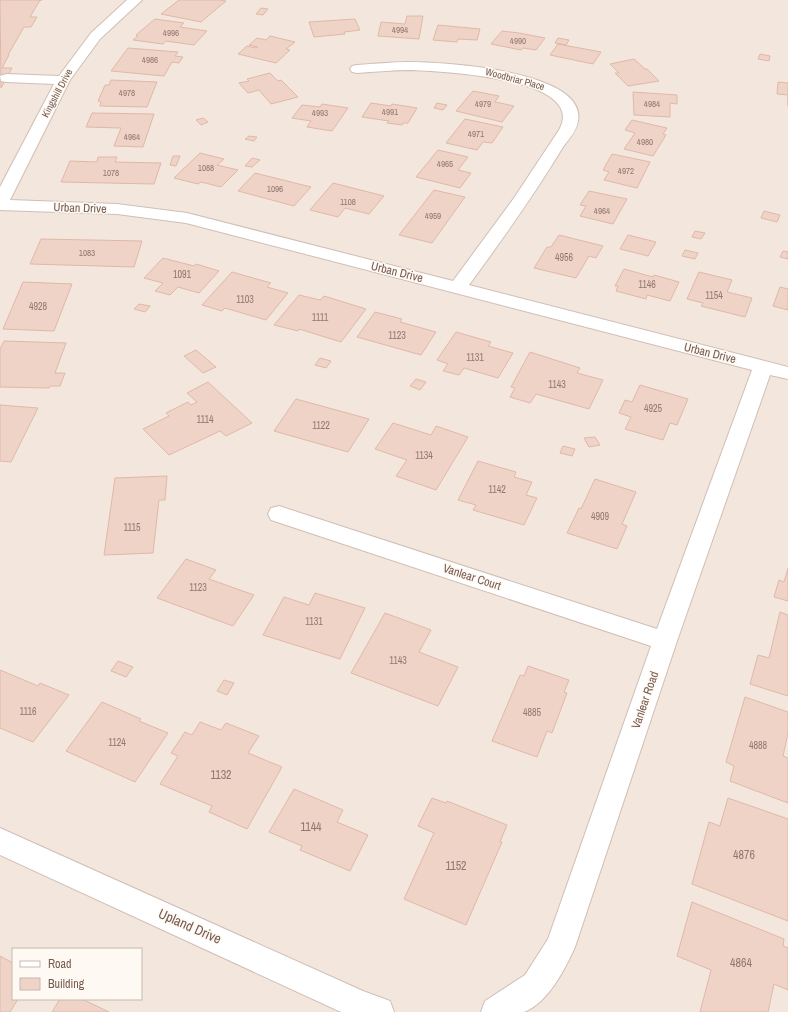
<svg xmlns="http://www.w3.org/2000/svg" width="788" height="1012" viewBox="0 0 788 1012" font-family="'Archivo Narrow',sans-serif">
  <style>
    .residential { fill: #f3e6dc; fill-rule: evenodd }
    .building { fill: #efd3c7; stroke: #e0b8a8 }
    .lines { fill: none; stroke-linecap: round; stroke-linejoin: round }
    .minor-casing { stroke: #d0beb5; stroke-width: 2 }
    .minor { fill: #fff; fill-rule: evenodd }
    .labels { text-anchor: middle; dominant-baseline: central; stroke-width: 3; stroke-linejoin: round; paint-order: stroke }
    .far-number-label { font-size: 9px; fill: #94786e }
    .far-street-label { font-size: 10px; fill: #765a51; stroke: #fef9f3 }
    .number-label { font-size: 10px; fill: #94786e }
    .street-label { font-size: 12px; fill: #765a51; stroke: #fef9f3 }
    .near-number-label { font-size: 12px; fill: #94786e }
    .near-street-label { font-size: 14px; fill: #765a51; stroke: #fef9f3 }
  </style>
  <rect width="100%" height="100%" fill="#fbf4ed"/>
  <path class="residential" d="M 0,0 L 788,0 L 788,1012 L 0,1012 ZM 13,949 L 141,949 L 141,999 L 13,999 Z"/>
  <path class="building" d="M 0,0 L 42,0 L 40,0 L 30,17 L 37,17 L 31,27 L 24,27 L 8,55 L 9,55 L 2,68 L 12,68 L 1,88 Z
    M 179,0 L 220,0 L 226,1 L 201,22 L 161,14 Z
    M 261,8 L 268,9 L 263,15 L 256,14 Z
    M 407,16 L 423,16 L 419,39 L 378,36 L 381,22 L 405,24 Z
    M 155,19 L 184,23 L 180,27 L 207,31 L 194,45 L 166,41 L 163,44 L 133,40 L 138,36 L 136,35 Z
    M 355,19 L 360,30 L 344,32 L 345,34 L 314,37 L 309,22 Z
    M 438,25 L 480,29 L 477,40 L 458,39 L 457,42 L 433,40 Z
    M 502,31 L 519,33 L 545,38 L 536,50 L 523,48 L 521,50 L 491,44 Z
    M 270,36 L 295,42 L 286,49 L 290,50 L 276,63 L 238,54 L 247,46 L 256,48 L 258,47 L 249,45 L 257,38 L 266,40 Z
    M 558,38 L 569,40 L 566,45 L 555,43 Z
    M 558,44 L 601,52 L 593,64 L 550,55 Z
    M 128,48 L 178,52 L 175,56 L 183,57 L 179,63 L 172,62 L 164,76 L 111,71 Z
    M 760,54 L 770,56 L 769,61 L 758,59 Z
    M 634,59 L 645,69 L 647,69 L 659,81 L 628,86 L 615,73 L 619,73 L 610,64 Z
    M 270,73 L 278,81 L 281,80 L 298,97 L 271,104 L 259,90 L 248,93 L 239,83 L 249,81 L 247,79 Z
    M 111,80 L 157,82 L 147,107 L 100,106 L 101,102 L 98,101 L 105,85 L 109,85 Z
    M 778,82 L 788,83 L 788,106 L 788,95 L 777,94 Z
    M 473,91 L 499,96 L 495,102 L 514,106 L 502,122 L 456,111 Z
    M 633,92 L 677,95 L 677,104 L 670,103 L 670,117 L 634,115 Z
    M 371,103 L 391,106 L 392,104 L 417,108 L 408,123 L 403,123 L 402,125 L 387,123 L 389,121 L 362,117 Z
    M 437,103 L 447,105 L 443,110 L 434,108 Z
    M 322,104 L 348,108 L 332,131 L 307,127 L 311,121 L 292,118 L 302,105 L 320,107 Z
    M 92,113 L 154,114 L 143,147 L 114,146 L 121,128 L 86,127 Z
    M 203,118 L 208,122 L 201,125 L 196,120 Z
    M 465,119 L 503,127 L 492,143 L 483,142 L 477,150 L 446,143 Z
    M 632,120 L 667,128 L 663,134 L 666,135 L 653,156 L 624,149 L 635,133 L 625,130 Z
    M 249,136 L 257,137 L 254,141 L 245,139 Z
    M 438,150 L 468,157 L 458,170 L 471,173 L 460,188 L 416,177 Z
    M 200,153 L 224,159 L 217,165 L 238,170 L 221,187 L 201,182 L 198,184 L 174,178 Z
    M 612,154 L 650,162 L 637,188 L 604,180 L 609,172 L 603,170 Z
    M 173,156 L 180,156 L 176,166 L 170,165 Z
    M 98,157 L 117,157 L 115,162 L 161,163 L 154,184 L 61,182 L 70,161 L 97,162 Z
    M 252,158 L 260,160 L 252,167 L 245,166 Z
    M 255,173 L 311,187 L 294,206 L 238,191 Z
    M 333,183 L 384,196 L 369,214 L 345,208 L 338,217 L 310,210 Z
    M 434,190 L 465,197 L 432,243 L 399,235 Z
    M 589,191 L 627,199 L 613,224 L 580,216 L 586,206 L 580,205 Z
    M 764,211 L 780,215 L 777,222 L 761,218 Z
    M 695,231 L 705,233 L 701,239 L 692,237 Z
    M 559,235 L 603,246 L 596,258 L 589,256 L 576,278 L 534,268 L 547,247 L 551,247 Z
    M 628,235 L 656,242 L 648,256 L 620,249 Z
    M 41,239 L 142,241 L 134,267 L 30,264 Z
    M 685,250 L 698,253 L 695,259 L 682,256 Z
    M 783,251 L 788,252 L 788,259 L 780,257 Z
    M 163,258 L 194,266 L 196,264 L 219,271 L 199,293 L 178,287 L 170,295 L 155,291 L 163,283 L 144,278 Z
    M 624,269 L 653,277 L 654,275 L 679,282 L 670,301 L 647,295 L 646,299 L 616,291 L 618,286 L 615,286 Z
    M 232,272 L 271,283 L 267,287 L 288,293 L 266,320 L 225,308 L 222,311 L 202,305 Z
    M 699,272 L 732,280 L 727,292 L 752,298 L 745,317 L 701,306 L 703,303 L 687,299 Z
    M 23,282 L 72,284 L 54,331 L 3,329 Z
    M 780,287 L 788,289 L 788,310 L 773,306 Z
    M 299,295 L 320,300 L 324,296 L 366,309 L 341,342 L 299,329 L 298,331 L 274,325 Z
    M 139,304 L 150,306 L 145,312 L 134,309 Z
    M 375,312 L 402,319 L 400,322 L 436,332 L 421,355 L 357,337 Z
    M 456,332 L 491,342 L 488,346 L 513,353 L 498,378 L 464,368 L 459,375 L 443,371 L 448,364 L 437,360 Z
    M 4,341 L 66,343 L 55,373 L 65,373 L 60,386 L 50,386 L 49,388 L 0,387 L 0,349 Z
    M 196,350 L 216,367 L 203,373 L 184,356 Z
    M 530,352 L 580,368 L 577,373 L 603,380 L 589,409 L 536,394 L 530,403 L 510,397 L 515,388 L 511,387 Z
    M 320,358 L 331,361 L 326,368 L 315,365 Z
    M 416,379 L 426,382 L 420,390 L 410,386 Z
    M 208,382 L 252,423 L 226,436 L 220,431 L 169,455 L 143,429 L 169,416 L 166,413 L 188,402 L 191,405 L 197,402 L 187,393 Z
    M 640,385 L 688,399 L 677,425 L 670,423 L 663,440 L 625,429 L 631,417 L 619,413 L 625,400 L 632,402 Z
    M 296,399 L 369,419 L 348,452 L 274,431 Z
    M 0,405 L 38,408 L 11,462 L 0,461 Z
    M 393,423 L 431,435 L 436,426 L 468,437 L 436,490 L 396,476 L 407,460 L 375,449 Z
    M 595,437 L 600,445 L 589,447 L 584,438 Z
    M 563,446 L 575,449 L 572,456 L 560,453 Z
    M 478,461 L 516,472 L 514,477 L 532,482 L 526,495 L 537,498 L 524,525 L 473,510 L 476,505 L 458,500 Z
    M 167,476 L 165,500 L 159,500 L 153,553 L 104,555 L 115,478 Z
    M 595,479 L 636,492 L 622,524 L 627,526 L 617,549 L 567,533 L 579,508 L 581,509 Z
    M 186,559 L 216,570 L 209,579 L 254,595 L 233,626 L 157,598 Z
    M 788,568 L 788,601 L 774,597 L 779,580 L 784,582 Z
    M 315,593 L 365,608 L 340,659 L 263,635 L 284,597 L 309,605 Z
    M 780,612 L 788,615 L 788,696 L 750,684 L 758,655 L 769,658 Z
    M 385,613 L 431,630 L 419,652 L 458,667 L 438,706 L 351,673 Z
    M 118,661 L 133,667 L 126,677 L 111,671 Z
    M 528,666 L 569,680 L 564,692 L 567,693 L 552,733 L 547,731 L 537,757 L 492,741 L 520,675 L 524,676 Z
    M 0,670 L 38,686 L 40,683 L 69,695 L 33,742 L 0,728 Z
    M 224,680 L 234,683 L 227,695 L 217,691 Z
    M 745,697 L 788,712 L 788,733 L 783,756 L 788,758 L 788,803 L 730,781 L 734,766 L 726,762 Z
    M 102,702 L 141,719 L 139,721 L 168,733 L 135,782 L 66,751 Z
    M 200,722 L 221,730 L 226,723 L 259,736 L 248,753 L 282,767 L 247,829 L 209,812 L 212,806 L 160,784 L 178,756 L 171,753 L 185,732 L 192,735 Z
    M 294,789 L 343,810 L 337,822 L 368,835 L 350,871 L 300,850 L 302,846 L 269,832 Z
    M 432,798 L 446,803 L 447,801 L 507,825 L 500,842 L 502,842 L 466,925 L 404,899 L 434,833 L 418,826 Z
    M 728,798 L 788,819 L 788,921 L 692,884 L 709,822 L 720,826 Z
    M 692,902 L 784,939 L 783,946 L 788,948 L 788,990 L 774,984 L 768,1012 L 700,1012 L 711,970 L 677,956 Z
    M 0,956 L 13,963 L 13,999 L 18,999 L 10,1012 L 0,1012 Z
    M 60,999 L 82,999 L 109,1012 L 52,1012 Z"/>
  <g class="lines">
    <defs>
      <path id="minor" d="M 127,0 L 142,0 L 100,39 L 70,80 L 10,200 L 117,204 L 187,213 L 453,281 L 514,198 L 559,130 C 589,77 437,71 409,70 C 392,70 374,72 357,73 L 352,72 L 350,69 L 352,66 L 357,65 C 374,64 391,62 408,62 C 441,62 587,70 578,121 C 577,131 568,140 563,147 C 534,195 502,240 469,285 L 788,367 L 788,379 L 770,375 L 677,641 L 575,947 C 565,969 548,1003 524,1012 C 517,1012 490,1012 481,1012 L 485,1001 L 525,975 L 548,939 L 651,646 L 271,520 L 268,514 L 271,508 L 279,506 L 657,629 L 752,370 L 186,223 L 117,214 L 0,210 L 0,187 L 54,84 L 6,82 L 1,81 L 0,76 L 6,74 L 59,76 L 91,33 Z
        M 0,828 L 363,991 L 390,1001 L 394,1012 L 341,1012 L 0,855 Z"/>
    </defs>
    <use href="#minor" class="minor-casing"/>
    <use href="#minor" class="minor"/>
  </g>
  <g class="labels">
    <g class="far-number-label">
      <text x="400" y="30">4994</text>
      <text x="171" y="33">4996</text>
      <text x="518" y="41">4990</text>
      <text x="150" y="60">4986</text>
      <text x="127" y="93">4978</text>
      <text x="483" y="104">4979</text>
      <text x="652" y="104">4984</text>
      <text x="390" y="112">4991</text>
      <text x="320" y="113">4993</text>
      <text x="476" y="134">4971</text>
      <text x="132" y="137">4964</text>
      <text x="645" y="142">4980</text>
      <text x="445" y="164">4965</text>
      <text x="206" y="168">1088</text>
      <text x="626" y="171">4972</text>
      <text x="111" y="173">1078</text>
      <text x="275" y="189">1096</text>
      <text x="348" y="202">1108</text>
      <text x="602" y="211">4964</text>
      <text x="433" y="216">4959</text>
      <text x="87" y="253">1083</text>
    </g>
    <g class="far-street-label">
      <text transform="translate(515 79) rotate(15)">Woodbriar Place</text>
      <text transform="translate(57 93) rotate(-62)">Kingshill Drive</text>
    </g>
    <g class="number-label">
      <text x="564" y="257">4956</text>
      <text x="182" y="274">1091</text>
      <text x="647" y="284">1146</text>
      <text x="714" y="295">1154</text>
      <text x="245" y="299">1103</text>
      <text x="38" y="306">4928</text>
      <text x="320" y="317">1111</text>
      <text x="397" y="335">1123</text>
      <text x="475" y="357">1131</text>
      <text x="557" y="384">1143</text>
      <text x="653" y="408">4925</text>
      <text x="205" y="419">1114</text>
      <text x="321" y="425">1122</text>
      <text x="424" y="455">1134</text>
      <text x="497" y="489">1142</text>
      <text x="600" y="516">4909</text>
      <text x="132" y="527">1115</text>
      <text x="198" y="587">1123</text>
      <text x="314" y="621">1131</text>
      <text x="398" y="660">1143</text>
      <text x="28" y="711">1116</text>
      <text x="532" y="712">4885</text>
      <text x="117" y="742">1124</text>
      <text x="758" y="745">4888</text>
    </g>
    <g class="street-label">
      <text transform="translate(80 208) rotate(2)">Urban Drive</text>
      <text transform="translate(397 272) rotate(14)">Urban Drive</text>
      <text transform="translate(710 353) rotate(14)">Urban Drive</text>
      <text transform="translate(472 577) rotate(18)">Vanlear Court</text>
      <text transform="translate(645 700) rotate(-71)">Vanlear Road</text>
    </g>
    <g class="near-number-label">
      <text x="221" y="775">1132</text>
      <text x="311" y="827">1144</text>
      <text x="744" y="855">4876</text>
      <text x="456" y="866">1152</text>
      <text x="741" y="963">4864</text>
    </g>
    <g class="near-street-label">
      <text transform="translate(190 926) rotate(24)">Upland Drive</text>
    </g>
  </g>
  <rect x="12" y="948" width="130" height="52" fill="#fef9f3" stroke="#c8b9b2"/>
  <rect x="20" y="961" width="20" height="6" fill="#ffffff" stroke="#c8b9b2"/>
  <text x="48" y="968" font-size="12" fill="#765a51">Road</text>
  <rect x="20" y="978" width="20" height="12" fill="#efd3c7" stroke="#c8b9b2"/>
  <text x="48" y="988" font-size="12" fill="#765a51">Building</text>
</svg>
